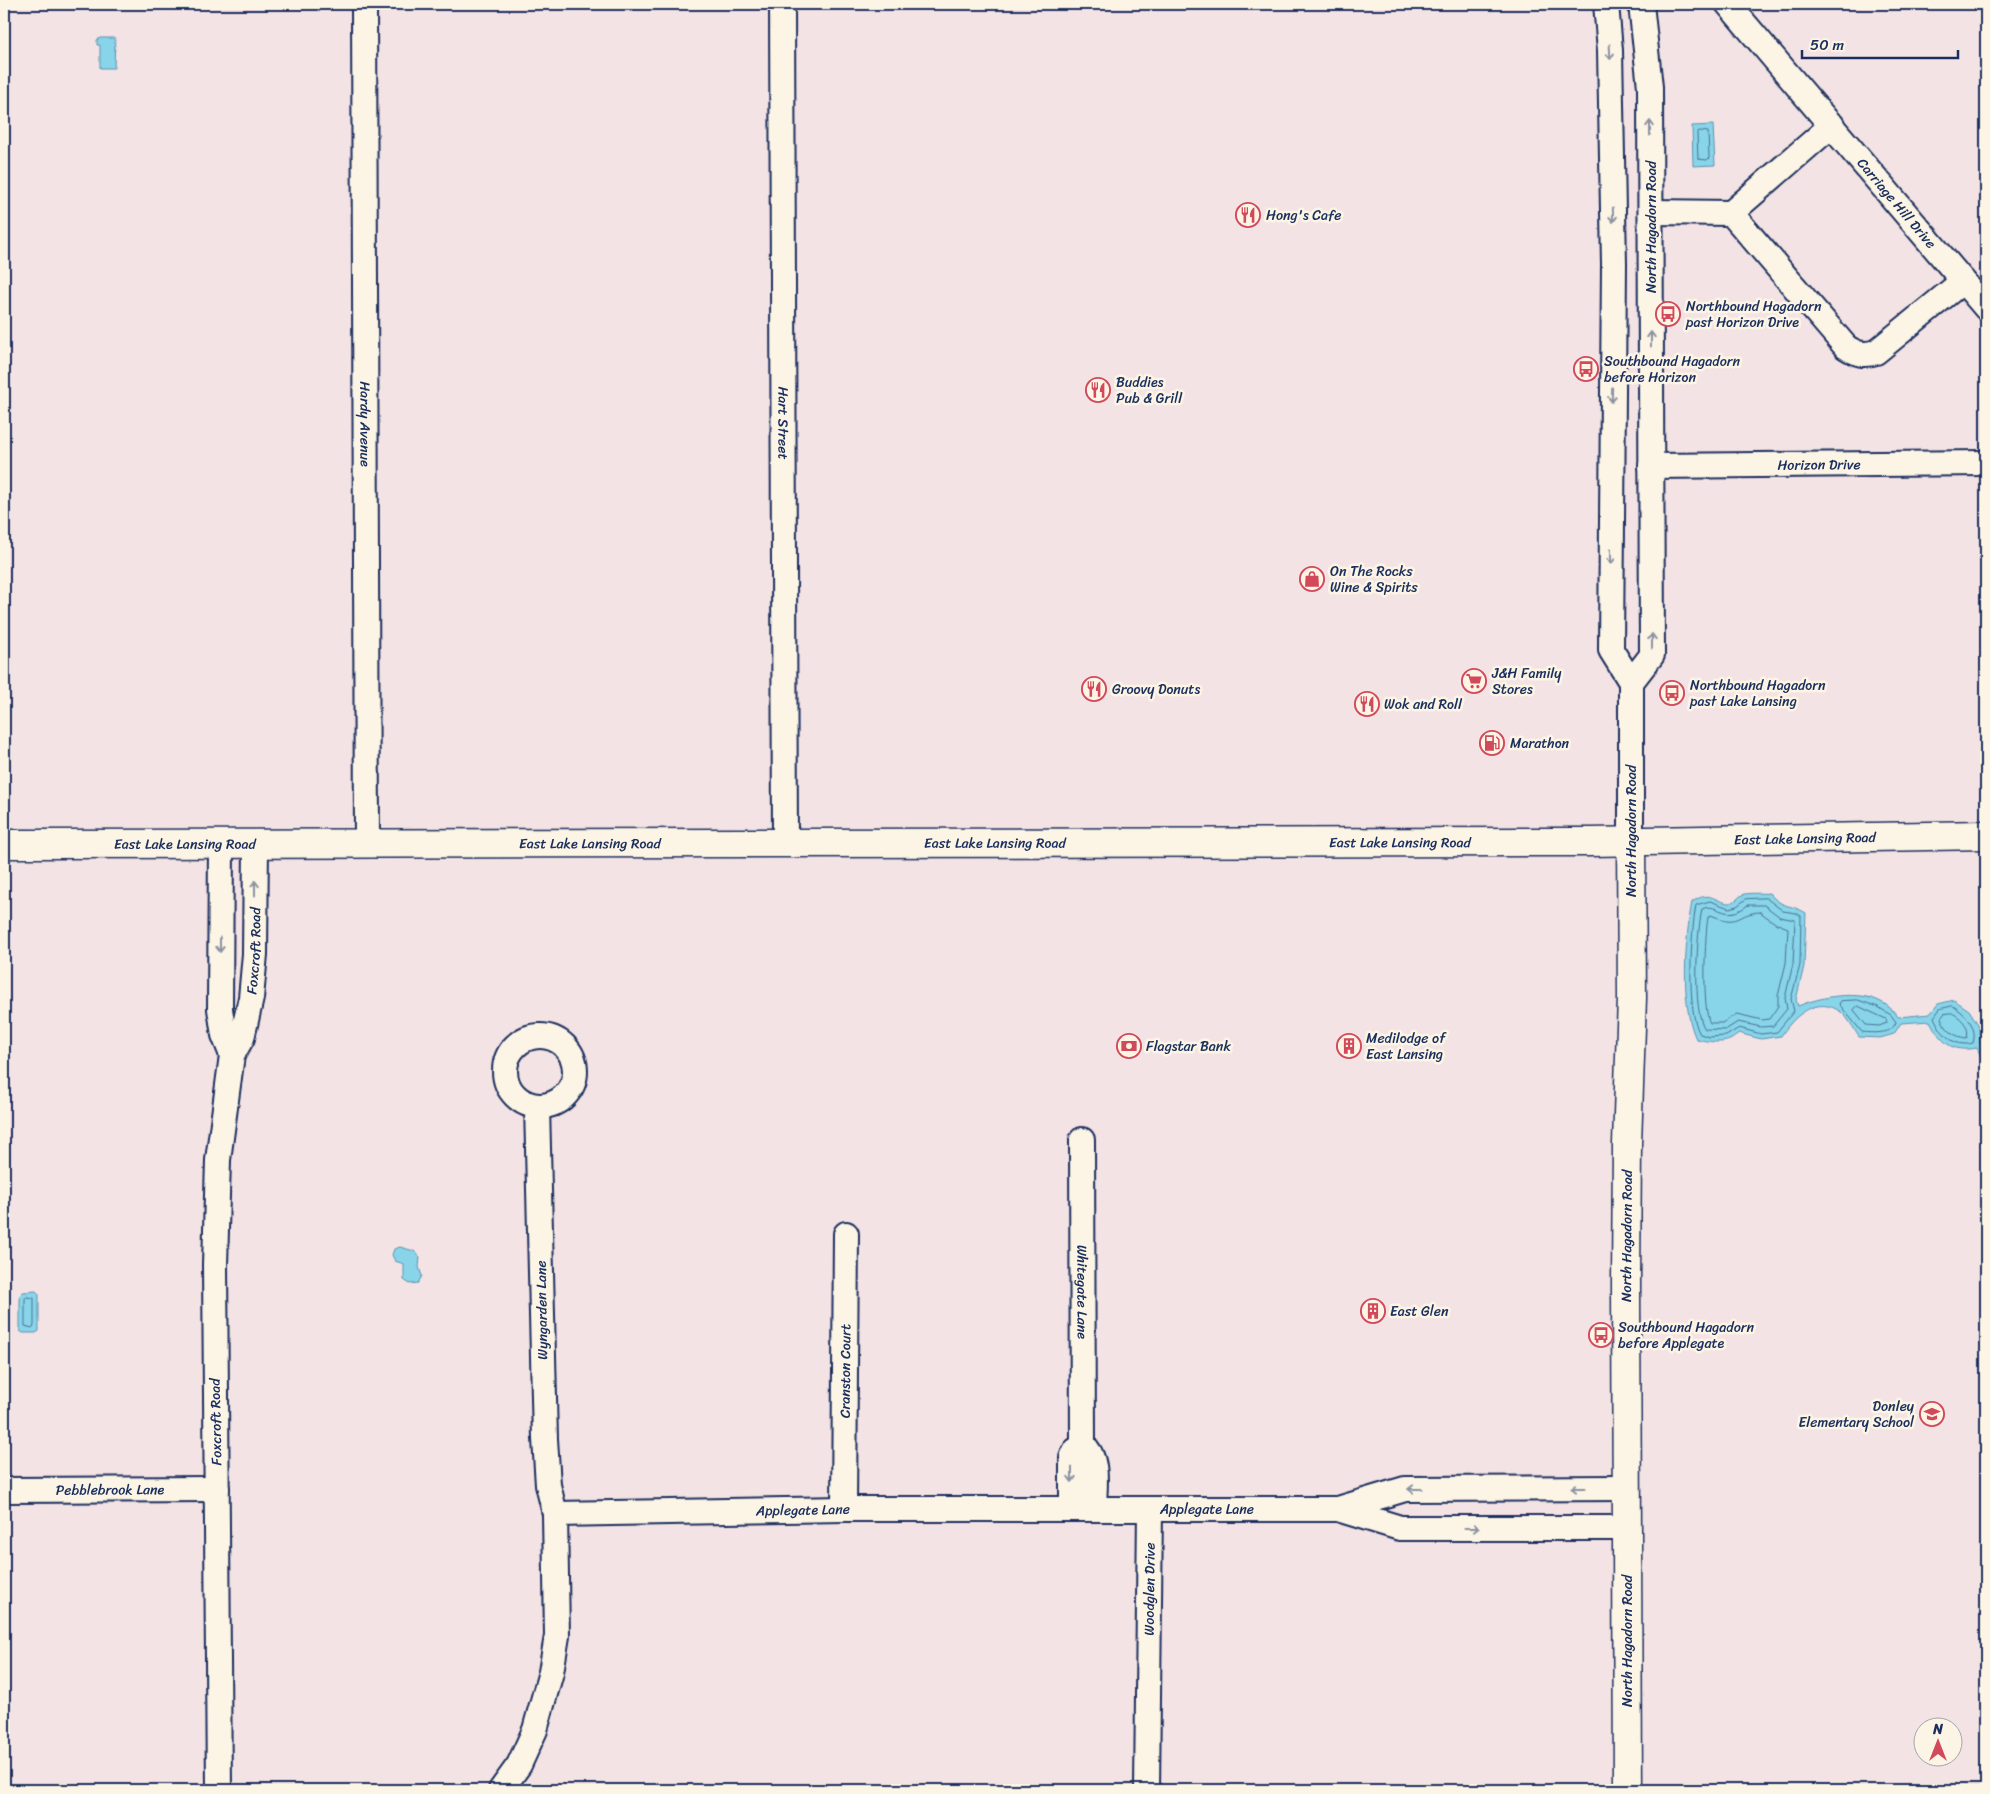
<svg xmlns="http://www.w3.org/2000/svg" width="1990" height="1794" viewBox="0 0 1990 1794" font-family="Sriracha,sans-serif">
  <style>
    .water { fill: #88d4e8; stroke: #5c92b1 }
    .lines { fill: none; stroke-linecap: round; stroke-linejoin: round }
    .shore { stroke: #477195; stroke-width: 1 }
    .street-casing { stroke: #1b2f5e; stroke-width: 28 }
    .secondary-casing { stroke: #1b2f5e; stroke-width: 31 }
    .street { stroke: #fcf5e5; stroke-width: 24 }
    .secondary { stroke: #fcf5e5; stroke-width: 28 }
    .oneway { stroke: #8c92a2 }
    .labels { text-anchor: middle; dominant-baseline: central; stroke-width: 5; stroke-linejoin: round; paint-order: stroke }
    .street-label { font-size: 14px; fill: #1b2f5e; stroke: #fcf5e5 }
    .poi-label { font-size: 14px; fill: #1b2f5e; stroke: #fcf5e5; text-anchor: start }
  </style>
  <rect width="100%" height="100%" fill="#f4e3e4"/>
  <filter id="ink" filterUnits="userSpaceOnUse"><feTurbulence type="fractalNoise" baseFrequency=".02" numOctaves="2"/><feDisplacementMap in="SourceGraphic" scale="10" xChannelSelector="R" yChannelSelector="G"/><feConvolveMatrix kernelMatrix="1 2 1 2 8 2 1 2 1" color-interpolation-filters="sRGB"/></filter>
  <g filter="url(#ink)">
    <path class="water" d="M 100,38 L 115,38 L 114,68 L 100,68 L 100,45 L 97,45 L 97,40 Z
      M 1713,125 L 1715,165 L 1693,166 L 1692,126 Z
      M 1769,893 C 1784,910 1790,903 1806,913 L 1804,966 L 1796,1000 L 1798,1006 C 1827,994 1878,986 1898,1017 L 1930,1014 L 1938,1004 L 1954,1000 L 1969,1010 L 1979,1026 L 1980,1043 L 1986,1056 L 1986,1066 L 1977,1048 C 1951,1053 1941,1042 1930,1021 L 1901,1023 L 1894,1034 L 1880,1038 L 1859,1037 C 1853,1028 1847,1014 1836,1009 C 1813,997 1792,1019 1781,1036 L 1761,1039 L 1738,1033 C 1730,1046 1710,1042 1696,1039 C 1680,1005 1685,939 1692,902 C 1710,890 1712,900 1728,903 C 1735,903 1737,898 1742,895 C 1748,892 1762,894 1769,893 Z
      M 400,1247 L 414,1251 L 420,1257 L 419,1267 L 422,1276 L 418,1283 L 410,1284 L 404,1280 L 404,1264 L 395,1261 L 392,1255 L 394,1249 Z
      M 36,1291 L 39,1294 L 39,1331 L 36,1333 L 23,1333 L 20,1331 L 20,1295 L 23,1292 Z"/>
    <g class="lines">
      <path class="shore" d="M 1699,131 L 1708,132 L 1709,158 L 1707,160 L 1698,159 L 1697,133 Z
        M 1766,898 L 1783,911 L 1796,913 L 1801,916 L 1800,965 L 1791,999 L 1794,1011 L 1777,1032 L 1761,1034 L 1739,1028 L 1726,1036 L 1709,1037 L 1700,1034 C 1686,1012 1691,932 1696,905 L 1710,901 L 1729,908 L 1737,906 L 1746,899 Z
        M 1748,905 L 1764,905 L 1780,917 L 1795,920 L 1793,964 L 1785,998 L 1787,1009 L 1773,1026 L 1761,1027 L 1738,1022 L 1725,1030 L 1705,1029 C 1692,1012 1697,932 1702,909 C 1718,901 1724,924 1748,905 Z
        M 1760,912 L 1775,923 L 1788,928 L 1786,963 L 1778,996 L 1778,1006 L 1769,1019 L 1762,1020 L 1737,1014 L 1722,1023 L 1710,1023 C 1702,1010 1705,934 1708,917 L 1711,915 C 1741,928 1736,913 1760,912 Z
        M 1858,1000 L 1878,1007 L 1891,1015 L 1896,1022 C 1892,1035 1873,1033 1862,1032 L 1839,1004 L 1841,1001 Z
        M 1858,1006 L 1886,1019 L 1887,1023 L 1879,1026 L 1866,1025 L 1854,1010 Z
        M 1953,1006 C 1966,1014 1978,1027 1973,1043 C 1954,1048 1941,1034 1934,1017 L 1940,1009 Z
        M 1952,1013 C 1962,1018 1970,1027 1967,1038 C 1954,1037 1946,1030 1941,1018 L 1944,1014 Z
        M 27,1297 L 34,1298 L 34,1326 L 32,1328 L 25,1326 L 25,1299 Z"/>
      <defs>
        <g id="street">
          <path id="s1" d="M 364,4 L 367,843"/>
          <path id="s2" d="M 782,4 L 785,843"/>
          <path d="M 1606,4 L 1610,50 L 1614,264 L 1611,650 L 1631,682 L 1631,840"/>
          <path id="s3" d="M 1728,4 L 1963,281"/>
          <path d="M 1651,212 L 1731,213 L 1846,347 C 1857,354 1864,356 1876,352 L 1963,281 L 1986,308"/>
          <path d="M 1731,213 L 1832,125"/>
          <path id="s4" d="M 1651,466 L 1986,463"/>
          <path d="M 1631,682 L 1652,655 L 1650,87 L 1641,4"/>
          <path d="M 221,843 L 220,1009 L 224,1035 L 232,1055"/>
          <circle cx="540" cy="1071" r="35"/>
          <path id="s5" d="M 1082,1140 L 1083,1445"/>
          <path d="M 1083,1445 C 1100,1458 1094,1489 1094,1509"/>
          <path id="s6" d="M 4,1490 L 217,1489"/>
          <path id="s7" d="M 844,1509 L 846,1234"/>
          <path d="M 1072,1509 L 1072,1458 L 1075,1451 L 1083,1445"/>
          <path d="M 1338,1509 L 1405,1489 L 1627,1488"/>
          <path id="s8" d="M 555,1514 L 844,1509 L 1338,1509 L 1400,1528 L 1627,1528"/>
          <path id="s9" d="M 219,1790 L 215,1265 L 218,1160 L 232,1055 L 242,1038 L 251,998 L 255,954 L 256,843"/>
          <path d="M 501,1790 L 519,1765 L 535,1730 L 551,1672 L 557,1636 L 555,1514 L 548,1485 L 545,1439 L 537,1106"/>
          <path id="s10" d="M 1147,1790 L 1150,1509"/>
        </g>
        <g id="secondary">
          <path id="s11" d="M 4,844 L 1591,842 L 1986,835"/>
          <path id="s12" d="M 1628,1790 L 1626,1285 L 1627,1144 L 1632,998 L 1631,840"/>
        </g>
      </defs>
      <use href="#street" class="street-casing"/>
      <use href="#secondary" class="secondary-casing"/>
      <use href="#street" class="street"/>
      <use href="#secondary" class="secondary"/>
    </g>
    <defs><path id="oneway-shaft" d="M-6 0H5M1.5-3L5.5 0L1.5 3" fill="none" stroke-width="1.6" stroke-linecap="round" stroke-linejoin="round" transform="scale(1.25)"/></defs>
    <g class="oneway">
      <use href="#oneway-shaft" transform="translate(1610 52) rotate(87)"/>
      <use href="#oneway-shaft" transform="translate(1650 128) rotate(-90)"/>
      <use href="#oneway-shaft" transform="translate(1613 215) rotate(89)"/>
      <use href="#oneway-shaft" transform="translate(1651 339) rotate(-90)"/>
      <use href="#oneway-shaft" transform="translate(1612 395) rotate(91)"/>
      <use href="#oneway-shaft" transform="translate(1611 557) rotate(90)"/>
      <use href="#oneway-shaft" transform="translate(1652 641) rotate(-90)"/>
      <use href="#oneway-shaft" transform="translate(255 888) rotate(-90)"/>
      <use href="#oneway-shaft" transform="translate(220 945) rotate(90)"/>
      <use href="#oneway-shaft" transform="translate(1072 1475) rotate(90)"/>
      <use href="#oneway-shaft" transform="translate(1578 1488) rotate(180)"/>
      <use href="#oneway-shaft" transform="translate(1415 1489) rotate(180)"/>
      <use href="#oneway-shaft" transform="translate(1472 1528)"/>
    </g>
  </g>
  <defs>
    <symbol id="restaurant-ring" viewBox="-11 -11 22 22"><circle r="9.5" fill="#fcf5e5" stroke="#d1495b" stroke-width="1.5"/><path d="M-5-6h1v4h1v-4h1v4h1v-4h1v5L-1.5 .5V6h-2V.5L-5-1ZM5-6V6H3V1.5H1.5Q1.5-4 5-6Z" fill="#d1495b"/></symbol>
    <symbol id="bus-ring" viewBox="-11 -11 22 22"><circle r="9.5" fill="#fcf5e5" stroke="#d1495b" stroke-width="1.5"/><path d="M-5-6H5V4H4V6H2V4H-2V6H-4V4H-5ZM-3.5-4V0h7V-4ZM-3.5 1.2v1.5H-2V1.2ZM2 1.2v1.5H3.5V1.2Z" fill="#d1495b"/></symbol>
    <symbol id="shop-ring" viewBox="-11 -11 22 22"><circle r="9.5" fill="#fcf5e5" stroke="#d1495b" stroke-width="1.5"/><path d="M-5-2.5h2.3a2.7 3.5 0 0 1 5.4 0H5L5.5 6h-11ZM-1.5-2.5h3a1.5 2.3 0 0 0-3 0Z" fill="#d1495b"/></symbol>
    <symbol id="supermarket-ring" viewBox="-11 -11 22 22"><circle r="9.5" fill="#fcf5e5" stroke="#d1495b" stroke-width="1.5"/><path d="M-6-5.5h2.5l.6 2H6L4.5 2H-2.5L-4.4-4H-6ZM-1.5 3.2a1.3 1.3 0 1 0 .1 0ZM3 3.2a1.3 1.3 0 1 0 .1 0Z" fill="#d1495b"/></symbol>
    <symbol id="fuel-ring" viewBox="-11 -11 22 22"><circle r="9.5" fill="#fcf5e5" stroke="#d1495b" stroke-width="1.5"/><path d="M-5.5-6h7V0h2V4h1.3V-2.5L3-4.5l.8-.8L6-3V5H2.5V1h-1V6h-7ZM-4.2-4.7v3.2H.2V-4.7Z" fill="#d1495b"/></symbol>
    <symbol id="bank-ring" viewBox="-11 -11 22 22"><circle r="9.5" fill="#fcf5e5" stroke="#d1495b" stroke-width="1.5"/><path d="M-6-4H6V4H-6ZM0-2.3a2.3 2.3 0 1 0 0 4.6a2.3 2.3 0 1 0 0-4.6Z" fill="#d1495b"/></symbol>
    <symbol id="building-ring" viewBox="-11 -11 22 22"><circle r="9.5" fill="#fcf5e5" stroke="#d1495b" stroke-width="1.5"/><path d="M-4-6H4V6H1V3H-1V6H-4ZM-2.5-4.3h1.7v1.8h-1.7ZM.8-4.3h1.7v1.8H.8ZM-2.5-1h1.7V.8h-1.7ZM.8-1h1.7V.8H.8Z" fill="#d1495b"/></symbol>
    <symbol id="school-ring" viewBox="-11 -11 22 22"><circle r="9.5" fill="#fcf5e5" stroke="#d1495b" stroke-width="1.5"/><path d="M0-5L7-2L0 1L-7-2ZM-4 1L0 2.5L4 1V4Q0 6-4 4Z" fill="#d1495b"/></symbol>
  </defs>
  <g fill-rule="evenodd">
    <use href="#restaurant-ring" x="1234" y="201" width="28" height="28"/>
    <use href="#bus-ring" x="1654" y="300" width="28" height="28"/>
    <use href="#bus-ring" x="1572" y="355" width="28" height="28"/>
    <use href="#restaurant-ring" x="1084" y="376" width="28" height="28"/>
    <use href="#shop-ring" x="1298" y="565" width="28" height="28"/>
    <use href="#supermarket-ring" x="1460" y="667" width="28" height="28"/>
    <use href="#restaurant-ring" x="1080" y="675" width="28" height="28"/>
    <use href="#bus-ring" x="1658" y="679" width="28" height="28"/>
    <use href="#restaurant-ring" x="1353" y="690" width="28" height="28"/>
    <use href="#fuel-ring" x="1478" y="729" width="28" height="28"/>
    <use href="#bank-ring" x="1115" y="1032" width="28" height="28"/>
    <use href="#building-ring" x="1335" y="1032" width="28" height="28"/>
    <use href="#building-ring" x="1359" y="1297" width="28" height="28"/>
    <use href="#bus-ring" x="1587" y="1321" width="28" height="28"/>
    <use href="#school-ring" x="1918" y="1400" width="28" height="28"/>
  </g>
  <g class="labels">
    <g class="street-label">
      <text stroke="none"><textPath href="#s3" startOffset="261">Carriage Hill Drive</textPath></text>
      <text transform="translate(1651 227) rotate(-90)">North Hagadorn Road</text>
      <text stroke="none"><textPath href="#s1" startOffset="420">Hardy Avenue</textPath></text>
      <text stroke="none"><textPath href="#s2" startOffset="419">Hart Street</textPath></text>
      <text stroke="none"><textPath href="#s4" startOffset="168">Horizon Drive</textPath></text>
      <text transform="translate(1631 831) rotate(-90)">North Hagadorn Road</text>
      <text stroke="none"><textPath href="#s11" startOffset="1801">East Lake Lansing Road</textPath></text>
      <text stroke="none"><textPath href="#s11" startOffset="991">East Lake Lansing Road</textPath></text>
      <text stroke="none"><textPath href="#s11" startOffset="1396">East Lake Lansing Road</textPath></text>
      <text stroke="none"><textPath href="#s11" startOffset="181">East Lake Lansing Road</textPath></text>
      <text stroke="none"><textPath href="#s11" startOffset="586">East Lake Lansing Road</textPath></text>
      <text stroke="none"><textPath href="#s9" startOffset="844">Foxcroft Road</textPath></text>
      <text stroke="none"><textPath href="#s12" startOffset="554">North Hagadorn Road</textPath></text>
      <text stroke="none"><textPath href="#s5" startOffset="152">Whitegate Lane</textPath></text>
      <text transform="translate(542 1310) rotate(-91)">Wyngarden Lane</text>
      <text stroke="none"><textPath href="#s7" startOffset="138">Cranston Court</textPath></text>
      <text transform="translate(216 1422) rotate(-91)">Foxcroft Road</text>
      <text stroke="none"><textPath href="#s6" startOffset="106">Pebblebrook Lane</textPath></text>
      <text stroke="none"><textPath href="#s8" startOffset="652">Applegate Lane</textPath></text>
      <text stroke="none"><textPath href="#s8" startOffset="248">Applegate Lane</textPath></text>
      <text stroke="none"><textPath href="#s10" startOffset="201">Woodglen Drive</textPath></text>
      <text transform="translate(1627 1641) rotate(-90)">North Hagadorn Road</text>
    </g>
    <g class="poi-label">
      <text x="1266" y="215">Hong's Cafe</text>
      <text x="1686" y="306">Northbound Hagadorn<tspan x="1686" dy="16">past Horizon Drive</tspan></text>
      <text x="1604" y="361">Southbound Hagadorn<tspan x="1604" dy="16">before Horizon</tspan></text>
      <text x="1116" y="382">Buddies<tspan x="1116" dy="16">Pub &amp; Grill</tspan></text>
      <text x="1330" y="571">On The Rocks<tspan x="1330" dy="16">Wine &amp; Spirits</tspan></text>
      <text x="1492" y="673">J&amp;H Family<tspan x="1492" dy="16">Stores</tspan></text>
      <text x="1690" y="685">Northbound Hagadorn<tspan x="1690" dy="16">past Lake Lansing</tspan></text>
      <text x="1112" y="689">Groovy Donuts</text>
      <text x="1384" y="704">Wok and Roll</text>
      <text x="1510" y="743">Marathon</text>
      <text x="1366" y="1038">Medilodge of<tspan x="1366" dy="16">East Lansing</tspan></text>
      <text x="1146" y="1046">Flagstar Bank</text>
      <text x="1390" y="1311">East Glen</text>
      <text x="1618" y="1327">Southbound Hagadorn<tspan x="1618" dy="16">before Applegate</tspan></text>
      <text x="1914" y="1406" text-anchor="end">Donley<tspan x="1914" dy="16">Elementary School</tspan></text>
    </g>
  </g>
  <rect width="1990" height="1794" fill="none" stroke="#fcf5e5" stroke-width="20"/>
  <rect x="10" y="10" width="1970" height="1774" fill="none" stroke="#1b2f5e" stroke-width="2" filter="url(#ink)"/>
  <g transform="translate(1938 1742)"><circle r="24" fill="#fcf5e5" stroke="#a2a6af"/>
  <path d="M0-4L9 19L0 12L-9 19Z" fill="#d1495b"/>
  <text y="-8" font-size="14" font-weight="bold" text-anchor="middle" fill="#1b2f5e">N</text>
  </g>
  <path d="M1802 50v8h156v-8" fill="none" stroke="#1b2f5e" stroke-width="2.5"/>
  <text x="1810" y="50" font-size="15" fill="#1b2f5e" stroke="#fcf5e5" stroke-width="4" paint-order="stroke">50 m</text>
</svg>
